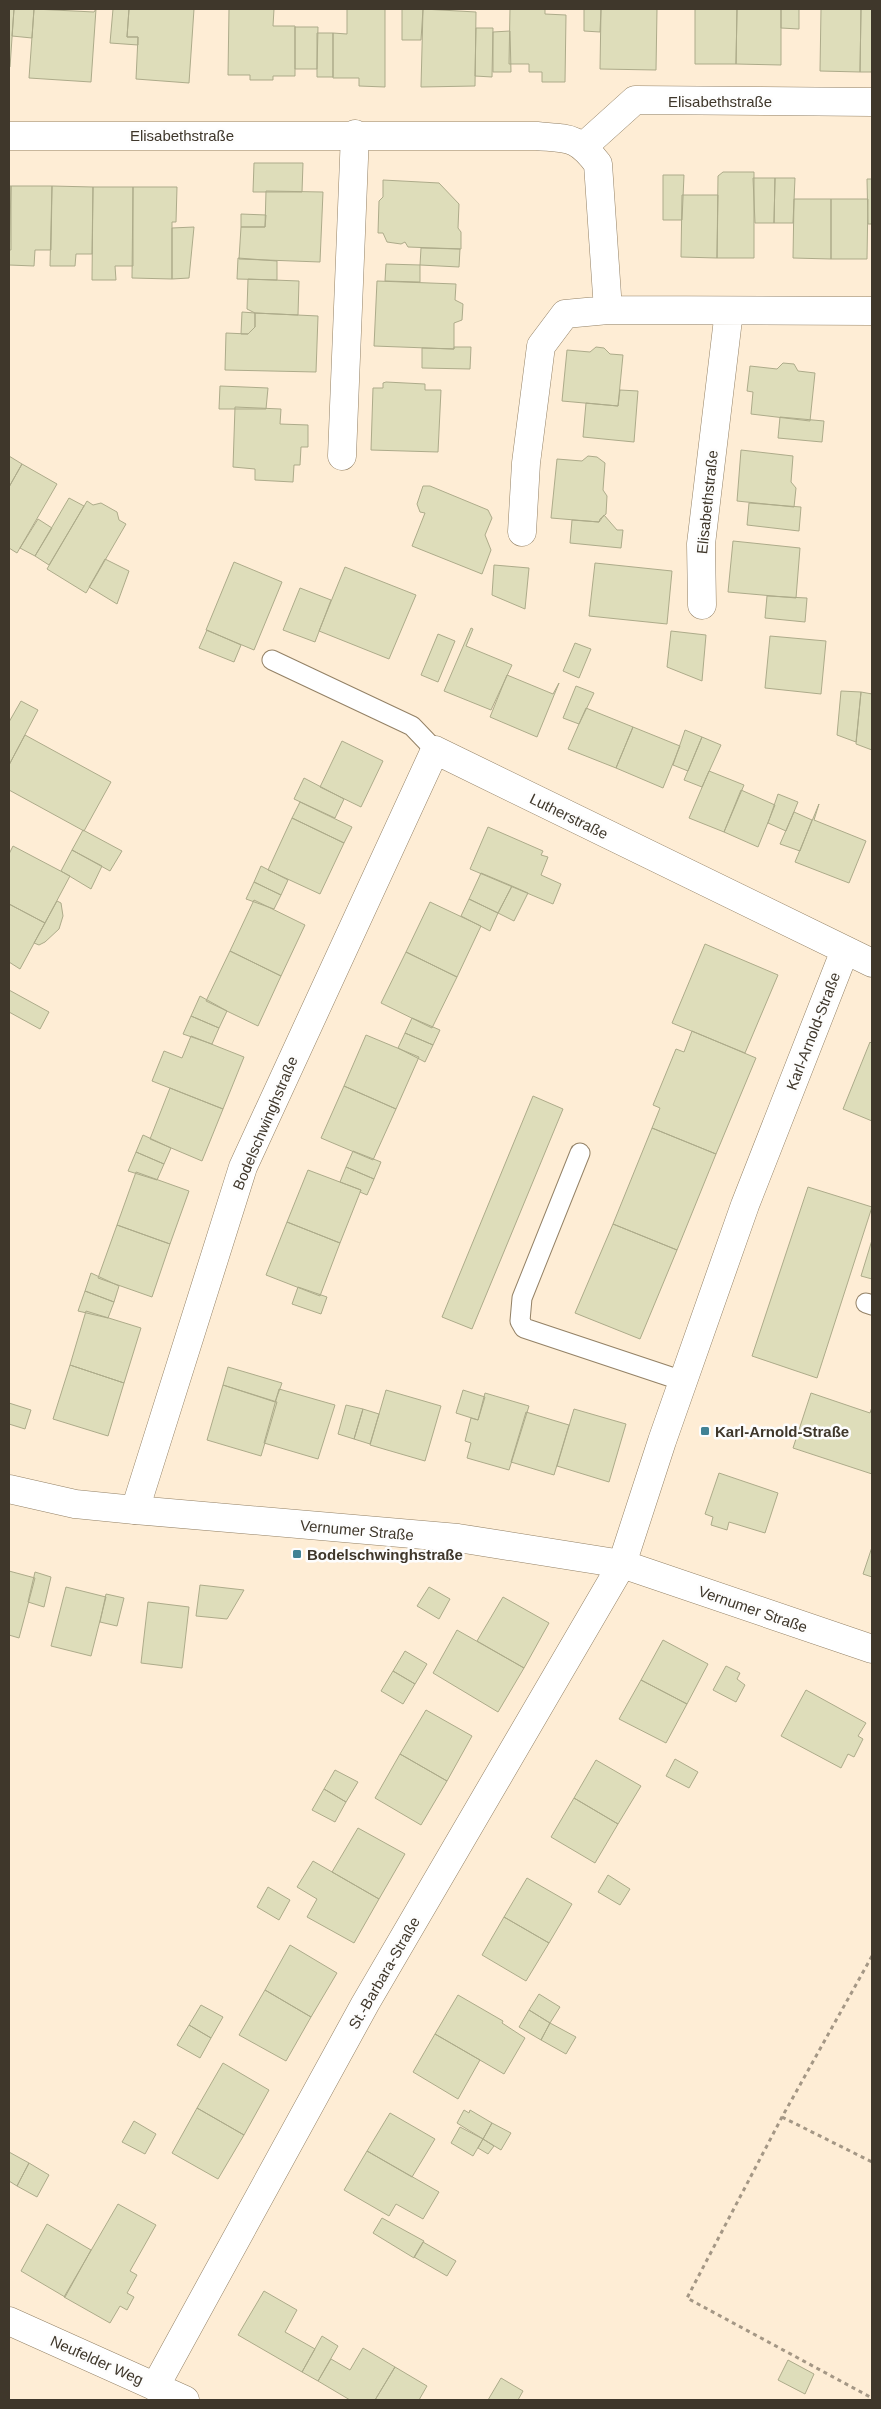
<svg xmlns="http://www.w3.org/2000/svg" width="881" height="2409" viewBox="0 0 881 2409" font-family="Helvetica,sans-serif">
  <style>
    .building { fill: #deddba; stroke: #adab8a }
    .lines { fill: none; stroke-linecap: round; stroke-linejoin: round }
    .lane-casing { stroke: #938165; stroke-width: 21 }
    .street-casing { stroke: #938165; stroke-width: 29 }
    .secondary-casing { stroke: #938165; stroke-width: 29 }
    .path { stroke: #a49785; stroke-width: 3; stroke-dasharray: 4 4; stroke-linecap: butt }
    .lane { stroke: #fff; stroke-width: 19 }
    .street { stroke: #fff; stroke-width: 28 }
    .secondary { stroke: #fff; stroke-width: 28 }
    .poi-dot { fill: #418294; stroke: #fdfdfd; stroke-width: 2 }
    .labels { text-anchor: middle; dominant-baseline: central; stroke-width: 5; stroke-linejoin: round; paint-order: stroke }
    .street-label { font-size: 15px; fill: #3f372b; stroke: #fdfdfd }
    .poi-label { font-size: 15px; font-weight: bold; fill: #3f372b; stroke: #fdfdfd; text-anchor: start }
  </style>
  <rect width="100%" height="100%" fill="#feedd5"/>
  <path class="building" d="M 9,9 L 14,9 L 10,67 L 9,66 Z
    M 14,9 L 34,9 L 32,38 L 12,36 Z
    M 34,9 L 94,12 L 96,9 L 91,82 L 29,78 Z
    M 113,9 L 129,9 L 127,37 L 138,37 L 138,45 L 110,43 Z
    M 129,9 L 194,9 L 189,83 L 136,79 L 138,37 L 127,37 Z
    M 229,9 L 274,9 L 273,26 L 295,26 L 295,76 L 273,76 L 273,80 L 250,80 L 250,75 L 228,75 Z
    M 347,9 L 385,9 L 385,87 L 359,86 L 359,78 L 333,78 L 333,33 L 347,34 Z
    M 402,9 L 423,9 L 421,40 L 402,40 Z
    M 423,9 L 476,12 L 475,86 L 421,87 Z
    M 510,9 L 545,9 L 545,14 L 566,15 L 565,82 L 542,82 L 542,72 L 529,72 L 529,64 L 509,64 Z
    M 584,9 L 601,9 L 600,32 L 584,31 Z
    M 601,9 L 657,9 L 656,70 L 600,69 Z
    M 695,9 L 737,9 L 736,64 L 695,64 Z
    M 737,9 L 781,9 L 781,65 L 736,64 Z
    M 781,9 L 799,9 L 799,29 L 781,28 Z
    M 821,9 L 861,9 L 860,72 L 820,71 Z
    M 861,9 L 872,9 L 872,72 L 860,72 Z
    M 295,27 L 318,27 L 317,69 L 295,69 Z
    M 476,28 L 493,28 L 492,77 L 475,76 Z
    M 510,31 L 511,72 L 493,72 L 493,32 Z
    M 317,33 L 333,33 L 333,77 L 317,77 Z
    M 254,163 L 303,163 L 302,192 L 253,192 Z
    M 723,172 L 754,172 L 754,258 L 717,258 L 718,176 Z
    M 663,175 L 684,175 L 682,220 L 663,220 Z
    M 753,178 L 775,178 L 774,223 L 755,223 Z
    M 775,178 L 795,178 L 793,223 L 774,223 Z
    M 867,179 L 872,179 L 872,224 L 868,224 Z
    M 383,180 L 439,183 L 459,204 L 458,228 L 461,232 L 461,249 L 408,247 L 405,242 L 401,244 L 387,242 L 383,233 L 378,233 L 379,201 L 383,197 Z
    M 9,186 L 11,186 L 11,250 L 9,250 Z
    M 11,186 L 52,186 L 51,250 L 35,250 L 34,266 L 9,265 Z
    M 52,186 L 93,187 L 92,254 L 76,254 L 75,266 L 50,266 Z
    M 93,187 L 133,187 L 133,266 L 115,266 L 116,280 L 92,280 Z
    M 133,187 L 177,187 L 176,222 L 172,222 L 172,279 L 132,278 Z
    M 266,191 L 323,192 L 320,262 L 239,259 L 241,227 L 265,227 Z
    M 682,195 L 718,195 L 717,258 L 681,257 Z
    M 794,199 L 831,199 L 831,259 L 793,258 Z
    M 831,199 L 868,199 L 867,259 L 831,259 Z
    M 241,214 L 266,215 L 265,227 L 241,227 Z
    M 194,227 L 189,278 L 172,279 L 172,228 Z
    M 421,248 L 460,249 L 459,267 L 420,265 Z
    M 238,258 L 277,261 L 277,280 L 237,279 Z
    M 386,264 L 420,265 L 420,282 L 385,281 Z
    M 248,279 L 299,281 L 298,315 L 255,313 L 247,309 Z
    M 377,281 L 456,284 L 455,300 L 463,304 L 462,320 L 454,323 L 454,349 L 374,346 Z
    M 242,312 L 255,313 L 255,327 L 248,334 L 241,334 Z
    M 255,313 L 318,316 L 316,372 L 225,370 L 226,333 L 248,334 L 255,327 Z
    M 454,347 L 471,347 L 470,369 L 422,368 L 422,348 L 454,349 Z
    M 596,347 L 604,348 L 610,354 L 623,355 L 618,406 L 562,401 L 567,350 L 590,352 Z
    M 783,363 L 794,364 L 798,371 L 815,373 L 810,421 L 751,414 L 753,392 L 747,391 L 750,366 L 777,369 Z
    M 386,382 L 425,384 L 425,390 L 441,390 L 438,452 L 371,450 L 373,388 L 383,388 L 383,383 Z
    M 220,386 L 268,388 L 266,409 L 219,409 Z
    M 620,390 L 638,391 L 634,442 L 583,437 L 586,403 L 618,406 Z
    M 235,407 L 281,409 L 280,424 L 308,425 L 308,447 L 301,447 L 300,465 L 294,465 L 293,482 L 255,480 L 255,469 L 233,467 Z
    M 780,417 L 824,421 L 822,442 L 778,438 Z
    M 741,450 L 793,456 L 791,482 L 796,488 L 794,507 L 737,501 Z
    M 9,456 L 22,464 L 9,487 Z
    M 588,456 L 597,457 L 605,463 L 603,490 L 607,496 L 606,514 L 600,519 L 599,522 L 551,518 L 557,459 L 582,461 Z
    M 22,464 L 57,484 L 17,553 L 9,548 L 9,487 Z
    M 423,486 L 430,486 L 488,510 L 492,518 L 485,535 L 491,550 L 482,574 L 412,546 L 425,513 L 420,512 L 417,504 Z
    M 69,498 L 84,506 L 49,565 L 35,556 Z
    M 87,501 L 93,505 L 101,503 L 117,512 L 119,520 L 126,524 L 86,593 L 47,569 Z
    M 749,503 L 801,507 L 799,531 L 747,525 Z
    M 604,515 L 617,530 L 623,530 L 621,548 L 570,543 L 572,520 L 599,522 Z
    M 38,519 L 52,528 L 35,556 L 20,548 Z
    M 733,541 L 800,548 L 796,598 L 728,592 Z
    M 105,559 L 129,571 L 117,604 L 89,587 Z
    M 234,562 L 282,582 L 254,650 L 206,630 Z
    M 595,563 L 672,571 L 667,624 L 589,616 Z
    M 494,565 L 529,568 L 525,609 L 492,595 Z
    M 345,567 L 416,595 L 389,659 L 319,631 Z
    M 300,588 L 331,600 L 315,642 L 283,630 Z
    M 767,596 L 807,598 L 805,622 L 765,618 Z
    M 471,628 L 473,629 L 466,646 L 512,665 L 491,710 L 444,691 Z
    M 207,630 L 241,645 L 234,662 L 199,648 Z
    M 671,631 L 706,635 L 702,681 L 667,667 Z
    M 438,634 L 455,641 L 438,682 L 421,675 Z
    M 770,636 L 826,641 L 821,694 L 765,688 Z
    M 575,643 L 591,649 L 579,678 L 563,671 Z
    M 507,675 L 553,694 L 559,683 L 537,737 L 490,717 Z
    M 576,686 L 594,693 L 579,724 L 563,718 Z
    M 841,691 L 861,692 L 856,742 L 837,735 Z
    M 861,692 L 872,694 L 872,750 L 856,744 Z
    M 21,701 L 38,710 L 9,765 L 9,722 Z
    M 586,708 L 633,727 L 616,768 L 568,749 Z
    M 633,727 L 680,746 L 663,788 L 616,768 Z
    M 685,730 L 702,737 L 688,771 L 673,765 Z
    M 25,735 L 111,782 L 84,831 L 9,790 L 9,765 Z
    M 702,737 L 721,745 L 702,787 L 684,780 Z
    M 342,741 L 383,761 L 361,807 L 320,787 Z
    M 709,771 L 744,785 L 724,832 L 689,818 Z
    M 304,778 L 344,799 L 335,818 L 294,799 Z
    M 741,790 L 775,805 L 758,847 L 724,832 Z
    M 778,794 L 798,802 L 786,831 L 768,823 Z
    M 300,802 L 352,827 L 344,843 L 292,818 Z
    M 819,804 L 814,820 L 866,841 L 849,883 L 795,862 Z
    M 794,812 L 812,820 L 800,851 L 780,844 Z
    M 292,818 L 344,843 L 320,894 L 268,870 Z
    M 488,827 L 543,851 L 541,855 L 548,857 L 541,875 L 561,884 L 553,904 L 470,869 Z
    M 83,830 L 122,851 L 110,871 L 72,850 Z
    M 13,846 L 70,876 L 45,923 L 9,904 L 9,854 Z
    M 72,850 L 102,866 L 91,889 L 61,871 Z
    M 261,866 L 288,880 L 281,895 L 254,882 Z
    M 481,873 L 512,886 L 498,913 L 469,899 Z
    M 254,882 L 281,895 L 274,909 L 246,899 Z
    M 512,886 L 528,893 L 514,921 L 498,913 Z
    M 469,899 L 498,913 L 490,931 L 461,916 Z
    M 254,900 L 305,925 L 281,976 L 230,951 Z
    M 57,901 L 61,903 L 63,916 L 59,929 L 45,942 L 39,945 L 34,943 Z
    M 430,902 L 481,926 L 457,977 L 406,952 Z
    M 9,904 L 45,923 L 20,969 L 9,962 Z
    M 705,944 L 778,975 L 745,1053 L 672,1023 Z
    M 230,951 L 281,976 L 258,1026 L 206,1001 Z
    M 406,952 L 457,977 L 432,1028 L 381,1003 Z
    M 9,990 L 49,1012 L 40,1029 L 9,1012 Z
    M 200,996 L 227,1011 L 219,1028 L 191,1016 Z
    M 191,1016 L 219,1028 L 212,1044 L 183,1034 Z
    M 412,1018 L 440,1030 L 433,1045 L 405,1033 Z
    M 692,1031 L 756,1058 L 716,1154 L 652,1128 L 660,1108 L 653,1105 L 676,1049 L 684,1052 Z
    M 405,1033 L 433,1045 L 425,1062 L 398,1048 Z
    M 366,1035 L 419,1057 L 396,1109 L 344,1086 Z
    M 191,1036 L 244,1057 L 223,1109 L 152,1081 L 164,1051 L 182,1058 Z
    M 870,1042 L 872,1044 L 872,1121 L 843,1109 Z
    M 344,1086 L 396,1109 L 373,1160 L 321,1138 Z
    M 170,1088 L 223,1109 L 202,1161 L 150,1139 Z
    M 533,1096 L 563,1109 L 472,1329 L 442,1317 Z
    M 652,1128 L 716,1154 L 677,1250 L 613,1224 Z
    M 143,1135 L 171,1148 L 164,1164 L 136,1152 Z
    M 353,1151 L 381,1162 L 374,1179 L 346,1167 Z
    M 136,1152 L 164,1164 L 157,1180 L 128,1171 Z
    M 346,1167 L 374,1179 L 367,1195 L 360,1192 L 361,1190 L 340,1182 Z
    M 308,1170 L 361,1190 L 340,1243 L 287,1222 Z
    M 136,1172 L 189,1191 L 170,1244 L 117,1225 Z
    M 808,1187 L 872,1207 L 817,1378 L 752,1356 Z
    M 287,1222 L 340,1243 L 320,1296 L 266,1275 Z
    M 613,1224 L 677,1250 L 640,1339 L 575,1313 Z
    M 117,1225 L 170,1244 L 152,1297 L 98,1278 Z
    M 872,1240 L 872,1279 L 861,1276 Z
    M 91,1273 L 119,1286 L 114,1302 L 85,1291 Z
    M 298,1287 L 327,1297 L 321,1314 L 292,1304 Z
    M 85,1291 L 114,1302 L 108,1318 L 78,1311 Z
    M 86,1311 L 141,1328 L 124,1383 L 70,1365 Z
    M 70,1365 L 124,1383 L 108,1436 L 53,1419 Z
    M 228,1367 L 282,1383 L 275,1402 L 223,1385 Z
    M 223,1385 L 277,1402 L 261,1456 L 207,1440 Z
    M 279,1389 L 335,1405 L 318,1459 L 264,1443 Z
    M 386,1390 L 441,1406 L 425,1461 L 370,1445 Z
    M 463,1390 L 485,1397 L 478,1420 L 456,1413 Z
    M 485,1393 L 529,1406 L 509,1470 L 467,1458 L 471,1443 L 465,1441 L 471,1418 L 478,1420 Z
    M 811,1393 L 870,1413 L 872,1407 L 872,1474 L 793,1448 Z
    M 9,1403 L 31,1410 L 25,1429 L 9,1424 Z
    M 346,1405 L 363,1409 L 354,1439 L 338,1434 Z
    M 363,1409 L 379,1414 L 370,1444 L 354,1439 Z
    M 574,1409 L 626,1424 L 609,1482 L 557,1466 Z
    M 526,1412 L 569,1425 L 554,1475 L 511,1462 Z
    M 719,1473 L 778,1493 L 765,1533 L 729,1522 L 727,1530 L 711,1525 L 713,1517 L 705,1514 Z
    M 872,1547 L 872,1577 L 863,1574 Z
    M 9,1571 L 35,1578 L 19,1638 L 9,1635 Z
    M 35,1572 L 51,1577 L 44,1607 L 28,1602 Z
    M 200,1585 L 244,1590 L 227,1619 L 196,1616 Z
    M 66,1587 L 106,1597 L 91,1656 L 51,1646 Z
    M 429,1587 L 450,1599 L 439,1619 L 417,1606 Z
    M 106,1594 L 124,1598 L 117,1626 L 100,1622 Z
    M 503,1597 L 549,1623 L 524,1668 L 477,1641 Z
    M 148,1602 L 189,1607 L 182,1668 L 141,1663 Z
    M 457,1630 L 524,1668 L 498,1712 L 433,1673 Z
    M 663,1640 L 708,1664 L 687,1704 L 641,1680 Z
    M 405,1651 L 427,1664 L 415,1684 L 393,1671 Z
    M 726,1666 L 740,1673 L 737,1679 L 745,1685 L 736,1702 L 713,1690 Z
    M 393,1671 L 415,1684 L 403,1704 L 381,1691 Z
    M 641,1680 L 687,1704 L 666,1743 L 619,1719 Z
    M 806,1690 L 866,1723 L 858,1736 L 863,1739 L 854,1757 L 848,1754 L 841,1768 L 781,1736 Z
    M 426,1710 L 472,1736 L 447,1781 L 400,1754 Z
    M 400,1754 L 447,1781 L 421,1825 L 375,1798 Z
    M 675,1759 L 698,1772 L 689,1788 L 666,1776 Z
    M 596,1760 L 641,1786 L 618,1824 L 574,1798 Z
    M 335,1770 L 358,1782 L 346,1802 L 324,1789 Z
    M 324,1789 L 346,1802 L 335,1822 L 312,1810 Z
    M 574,1798 L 618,1824 L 595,1863 L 551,1837 Z
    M 358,1828 L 405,1854 L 379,1899 L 332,1872 Z
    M 313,1861 L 379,1899 L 354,1943 L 307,1917 L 317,1899 L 297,1887 Z
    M 608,1875 L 630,1889 L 620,1905 L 598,1892 Z
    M 527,1878 L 572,1904 L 549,1943 L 504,1917 Z
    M 268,1887 L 290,1900 L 279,1920 L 257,1907 Z
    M 504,1917 L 549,1943 L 526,1981 L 482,1955 Z
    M 290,1945 L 337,1973 L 311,2017 L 265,1990 Z
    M 265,1990 L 311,2017 L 286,2061 L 239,2035 Z
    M 539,1994 L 560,2007 L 550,2023 L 529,2010 Z
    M 458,1995 L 503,2021 L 502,2023 L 525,2038 L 504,2074 L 435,2034 Z
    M 201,2005 L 223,2017 L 211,2038 L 189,2025 Z
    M 529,2010 L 550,2023 L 541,2040 L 519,2027 Z
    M 550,2023 L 576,2037 L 566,2054 L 541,2040 Z
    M 189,2025 L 211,2038 L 200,2058 L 177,2045 Z
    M 435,2034 L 480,2060 L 458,2099 L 413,2072 Z
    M 223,2063 L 269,2090 L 244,2135 L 197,2108 Z
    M 197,2108 L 244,2135 L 218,2179 L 172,2153 Z
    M 464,2110 L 469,2113 L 470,2110 L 492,2123 L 483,2139 L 457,2123 Z
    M 390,2113 L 435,2139 L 412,2177 L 367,2151 Z
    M 134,2121 L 156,2134 L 145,2154 L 122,2142 Z
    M 492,2123 L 511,2133 L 501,2150 L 483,2139 Z
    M 460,2127 L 483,2139 L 473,2156 L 451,2143 Z
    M 483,2139 L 494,2146 L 488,2154 L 478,2148 Z
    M 367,2151 L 439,2192 L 423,2219 L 396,2204 L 389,2216 L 344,2190 Z
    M 9,2152 L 29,2163 L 17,2186 L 9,2181 Z
    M 29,2163 L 49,2175 L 37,2197 L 17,2186 Z
    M 118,2204 L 156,2225 L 130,2271 L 137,2275 L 127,2293 L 134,2297 L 127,2310 L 120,2306 L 110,2323 L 64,2297 Z
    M 382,2218 L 424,2241 L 414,2258 L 373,2233 Z
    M 47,2224 L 91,2250 L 65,2297 L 21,2271 Z
    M 423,2242 L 456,2261 L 447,2276 L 414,2257 Z
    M 264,2291 L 297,2310 L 285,2332 L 315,2349 L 302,2372 L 238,2335 Z
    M 322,2336 L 338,2346 L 318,2381 L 302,2372 Z
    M 363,2348 L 395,2367 L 375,2400 L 350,2400 L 318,2381 L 331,2359 L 350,2370 Z
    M 788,2360 L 814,2374 L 805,2394 L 778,2380 Z
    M 395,2367 L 427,2386 L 419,2400 L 375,2400 Z
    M 501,2378 L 523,2391 L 518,2400 L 488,2400 Z"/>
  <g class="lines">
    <defs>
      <path id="lane" d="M 272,660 L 412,726 L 435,750
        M 580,1153 L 522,1298 L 520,1321 L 524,1328 L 683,1381
        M 866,1303 L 872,1305"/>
      <path id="street" d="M 9,136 L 537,136 C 569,139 577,136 598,164 L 608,310 L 872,311
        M 584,146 L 635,100 L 872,102
        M 342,456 L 355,134
        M 522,532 L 526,463 L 541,346 L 565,314 L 608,310
        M 702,605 L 701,544 L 729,311
        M 135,1510 L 243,1167 L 435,750 L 872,963
        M 9,2321 L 185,2400
        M 155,2387 L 365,2004 L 622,1564 L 662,1441 L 745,1205 L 845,950"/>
      <path id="secondary" d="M 9,1489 L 75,1504 L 135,1510 L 458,1538 L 622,1564 L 872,1649"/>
    </defs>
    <use href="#lane" class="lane-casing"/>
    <use href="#street" class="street-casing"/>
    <use href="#secondary" class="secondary-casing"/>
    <path class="path" d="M 872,1956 L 782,2117 L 687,2298 L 872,2398
      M 782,2117 L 872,2162"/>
    <use href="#lane" class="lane"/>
    <use href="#street" class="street"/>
    <use href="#secondary" class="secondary"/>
  </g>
  <g class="poi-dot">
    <rect x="700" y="1426" width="10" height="10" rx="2.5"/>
    <rect x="292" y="1549" width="10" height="10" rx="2.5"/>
  </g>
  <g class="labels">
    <g class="street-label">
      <text x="720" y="101">Elisabethstraße</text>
      <text x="182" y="135">Elisabethstraße</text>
      <text transform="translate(707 502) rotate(-84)">Elisabethstraße</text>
      <text transform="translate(569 816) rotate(26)">Lutherstraße</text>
      <text transform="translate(813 1031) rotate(-69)">Karl-Arnold-Straße</text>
      <text transform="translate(265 1123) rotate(-67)">Bodelschwinghstraße</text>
      <text transform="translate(357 1530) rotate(5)">Vernumer Straße</text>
      <text transform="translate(753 1609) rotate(19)">Vernumer Straße</text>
      <text transform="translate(384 1973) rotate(-60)">St.-Barbara-Straße</text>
      <text transform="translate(97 2360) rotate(24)">Neufelder Weg</text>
    </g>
    <g class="poi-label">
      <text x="715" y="1431">Karl-Arnold-Straße</text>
      <text x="307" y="1554">Bodelschwinghstraße</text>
    </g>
  </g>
  <rect width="881" height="2409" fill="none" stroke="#3f372b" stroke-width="20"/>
</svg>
